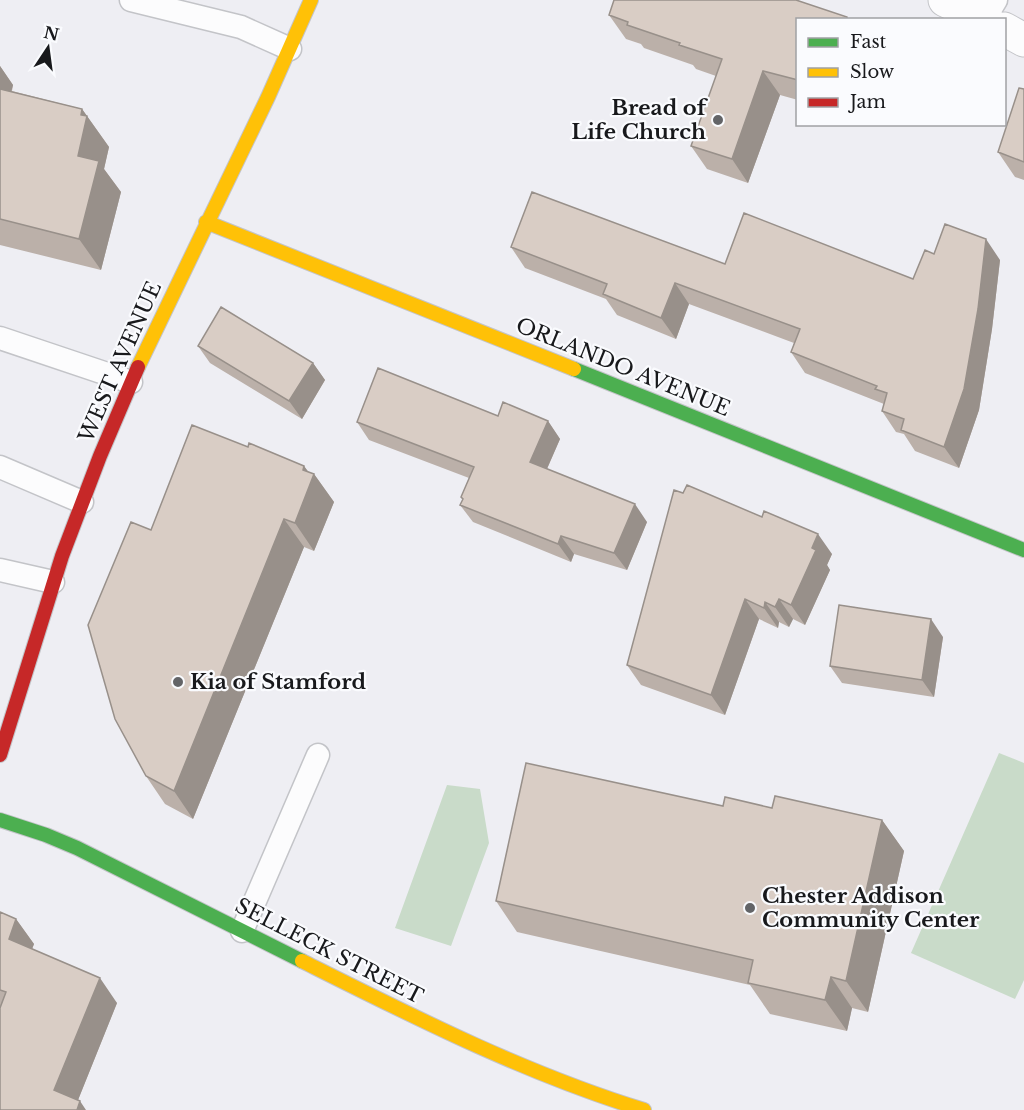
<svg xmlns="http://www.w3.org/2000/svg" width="1024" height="1110" viewBox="0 0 1024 1110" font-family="'Libre Baskerville',serif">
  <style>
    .green { fill: #c9dbc9 }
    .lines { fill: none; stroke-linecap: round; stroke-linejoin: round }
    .lane-casing { stroke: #c3c4c8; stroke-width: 25 }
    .street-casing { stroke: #c3c4c8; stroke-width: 35 }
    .fast-casing { stroke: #c3c4c8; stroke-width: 16 }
    .slow-casing { stroke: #c3c4c8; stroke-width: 16 }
    .jam-casing { stroke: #c3c4c8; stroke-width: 16 }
    .lane { stroke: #fcfcfd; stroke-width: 22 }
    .street { stroke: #fcfcfd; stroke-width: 33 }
    .fast { stroke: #4caf50; stroke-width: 14 }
    .slow { stroke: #ffc107; stroke-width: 14 }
    .jam { stroke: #c62828; stroke-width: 14 }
    .wall { fill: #bbb0a9 }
    .shaded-wall { fill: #98908a }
    .building { fill: #d9cdc5; stroke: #98908a; stroke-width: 1.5 }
    .poi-dot { fill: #636467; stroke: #fafbfe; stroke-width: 2 }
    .labels { text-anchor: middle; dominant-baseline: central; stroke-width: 4.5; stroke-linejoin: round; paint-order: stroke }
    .poi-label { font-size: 21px; font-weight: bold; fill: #18191c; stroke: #fafbfe; text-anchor: start }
    .street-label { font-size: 21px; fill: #18191c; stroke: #fafbfe }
  </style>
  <rect width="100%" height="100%" fill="#eeeef3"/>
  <path class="green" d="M 999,753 L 1024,763 L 1024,980 L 1015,999 L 911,953 Z
    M 447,785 L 480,789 L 489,843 L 451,946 L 395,928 Z"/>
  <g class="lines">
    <defs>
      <path id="lane" d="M 131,0 L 241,27 L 290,49
        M 985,18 L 996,0
        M 0,338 L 131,382
        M 0,467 L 82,502
        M 0,570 L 53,582
        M 242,931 L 318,755"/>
      <path id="street" d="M 945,0 L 987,20
        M 1004,29 L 1024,40"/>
      <path id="fast" d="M 574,369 L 1024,550
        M 0,820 L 46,835 L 77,848 L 302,961"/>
      <path id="slow" d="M 206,222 L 574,369
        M 138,367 L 268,97 L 311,0
        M 302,961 C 414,1017 524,1073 644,1110"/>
      <path id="jam" d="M 0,755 L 62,556 L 100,456 L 138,367"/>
    </defs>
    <use href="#lane" class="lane-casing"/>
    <use href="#street" class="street-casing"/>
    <use href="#fast" class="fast-casing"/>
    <use href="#slow" class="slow-casing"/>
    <use href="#jam" class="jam-casing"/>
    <use href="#lane" class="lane"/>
    <use href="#street" class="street"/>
    <use href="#fast" class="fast"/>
    <use href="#slow" class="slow"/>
    <use href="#jam" class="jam"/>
  </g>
  <path class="wall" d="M 609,15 L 798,20 L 798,100 L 780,95 L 748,183 L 707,169 L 691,146 L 716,76 L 696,69 L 693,65 L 644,48 L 641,44 L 626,39 Z
    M 0,66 L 13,85 L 12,91 L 82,109 L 109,147 L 104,169 L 121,192 L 101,270 L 0,245 Z
    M 1024,89 L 1024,180 L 1015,177 L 998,152 Z
    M 511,247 L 913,279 L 934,254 L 1000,260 L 992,329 L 979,410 L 959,468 L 915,451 L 904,434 L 896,432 L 882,411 L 884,404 L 805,373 L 791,352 L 794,343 L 689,304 L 676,339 L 617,315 L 606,299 L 525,268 Z
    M 198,346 L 313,363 L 325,380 L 302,419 L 210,363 Z
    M 498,416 L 548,421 L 560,439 L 547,469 L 647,522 L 627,570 L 574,554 L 571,562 L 473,522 L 460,505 L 463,500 L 461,497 L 469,478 L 369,440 L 357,422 Z
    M 248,447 L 304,466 L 308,472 L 314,474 L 334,502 L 314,551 L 304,547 L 193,819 L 165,804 L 146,776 L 151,530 Z
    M 674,490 L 832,554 L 827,565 L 830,570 L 805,625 L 793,619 L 789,627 L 779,622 L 778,628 L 759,619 L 725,715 L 641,685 L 627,665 Z
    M 943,637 L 934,697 L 842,683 L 830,666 Z
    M 723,806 L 882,820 L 904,851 L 868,1012 L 852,1008 L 847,1031 L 770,1014 L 750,985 L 517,932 L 496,901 Z
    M 0,912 L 16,919 L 34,944 L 32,949 L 117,1003 L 78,1100 L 0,1110 Z"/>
  <path class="shaded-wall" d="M 0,66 L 13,85 L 5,115 L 0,108 Z
    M 763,71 L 780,95 L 748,183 L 732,159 Z
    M 82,109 L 109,147 L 104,169 L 121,192 L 101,270 L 79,239 L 78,156 L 81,115 Z
    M 986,239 L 1000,260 L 992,329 L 979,410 L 959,468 L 944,447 Z
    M 675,283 L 689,304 L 676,339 L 661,318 Z
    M 313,363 L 325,380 L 302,419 L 289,401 Z
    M 548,421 L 560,439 L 542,480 L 530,462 Z
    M 304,466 L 313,478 L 314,474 L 334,502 L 314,551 L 295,523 L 303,470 Z
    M 635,504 L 647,522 L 627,570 L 614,553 Z
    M 284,519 L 304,547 L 193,819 L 174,791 Z
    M 818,534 L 832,554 L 827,565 L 830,570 L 805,625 L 791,605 L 812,548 Z
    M 561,536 L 574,554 L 571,562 L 558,544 Z
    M 745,599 L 759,619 L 725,715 L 711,695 Z
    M 779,599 L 793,619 L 789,627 L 775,607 Z
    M 765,602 L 779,622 L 778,628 L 764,608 Z
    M 931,619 L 943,637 L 934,697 L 922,680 Z
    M 882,820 L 904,851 L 868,1012 L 846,981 Z
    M 16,919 L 34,944 L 26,964 L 9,939 Z
    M 831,977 L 852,1008 L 847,1031 L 825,1000 Z
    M 100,978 L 117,1003 L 74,1110 L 54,1090 Z
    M 80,1101 L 86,1110 L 77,1110 Z"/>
  <path class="building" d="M 614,0 L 796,0 L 847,17 L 847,20 L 798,20 L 798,80 L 763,71 L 732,159 L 691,146 L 722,59 L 679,45 L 680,43 L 627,25 L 628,22 L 609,15 Z
    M 1019,88 L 1024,89 L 1024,162 L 998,152 Z
    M 0,89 L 82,109 L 81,115 L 87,116 L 78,156 L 99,161 L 79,239 L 0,219 Z
    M 532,192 L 725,264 L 744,213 L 913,279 L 925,250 L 934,254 L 945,224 L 986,239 L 978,309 L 964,389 L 944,447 L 901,430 L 904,419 L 882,411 L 887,393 L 875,389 L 877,386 L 791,352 L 800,329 L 675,283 L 661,318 L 603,294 L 607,284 L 511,247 Z
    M 221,307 L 313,363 L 289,401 L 198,346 Z
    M 378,368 L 498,416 L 503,402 L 548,421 L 530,462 L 635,504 L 614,553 L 561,536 L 558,544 L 460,505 L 463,499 L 461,497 L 474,467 L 357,422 Z
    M 192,425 L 248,447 L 249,443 L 304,466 L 303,470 L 314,474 L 295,523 L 284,519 L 174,791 L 146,776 L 115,719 L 88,625 L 131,522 L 151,530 Z
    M 687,485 L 762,517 L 764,511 L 818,534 L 812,548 L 816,550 L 791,605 L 779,599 L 775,607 L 765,602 L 764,608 L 745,599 L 711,695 L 627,665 L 674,490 L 683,493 Z
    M 839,605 L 931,619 L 922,680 L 830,666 Z
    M 526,763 L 723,806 L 725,797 L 772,808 L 775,796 L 882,820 L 846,981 L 831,977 L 825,1000 L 748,983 L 753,960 L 496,901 Z
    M 0,912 L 16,919 L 9,939 L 100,978 L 54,1090 L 80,1101 L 77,1110 L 0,1110 L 0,1008 L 6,992 L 0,990 Z"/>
  <g class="poi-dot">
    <circle cx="718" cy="120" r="6"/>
    <circle cx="178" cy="682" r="6"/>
    <circle cx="750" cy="908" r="6"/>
  </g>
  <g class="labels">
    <g class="poi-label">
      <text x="706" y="108" text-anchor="end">Bread of<tspan x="706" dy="24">Life Church</tspan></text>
      <text x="190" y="682">Kia of Stamford</text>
      <text x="762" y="896">Chester Addison<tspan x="762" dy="24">Community Center</tspan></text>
    </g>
    <g class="street-label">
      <text transform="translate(120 362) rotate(-66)">WEST AVENUE</text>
      <text transform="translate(623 367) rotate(22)">ORLANDO AVENUE</text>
      <text transform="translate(329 951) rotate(27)">SELLECK STREET</text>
    </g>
  </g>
  <rect x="796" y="18" width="210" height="108" fill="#fafbfe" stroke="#a0a1a4" stroke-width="1.5"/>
  <rect x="808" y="38" width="30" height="9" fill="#4caf50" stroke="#a0a1a4" stroke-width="1.5"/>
  <text x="850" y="48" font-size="18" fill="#18191c">Fast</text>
  <rect x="808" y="68" width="30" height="9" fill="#ffc107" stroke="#a0a1a4" stroke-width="1.5"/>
  <text x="850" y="78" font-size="18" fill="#18191c">Slow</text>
  <rect x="808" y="98" width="30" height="9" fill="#c62828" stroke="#a0a1a4" stroke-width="1.5"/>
  <text x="850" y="108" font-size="18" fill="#18191c">Jam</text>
  <g transform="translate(48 48) rotate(13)" stroke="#fafbfe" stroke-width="4.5" paint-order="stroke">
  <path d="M0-4.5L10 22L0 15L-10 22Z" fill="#18191c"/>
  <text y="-9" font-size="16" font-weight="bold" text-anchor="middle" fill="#18191c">N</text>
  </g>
</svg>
